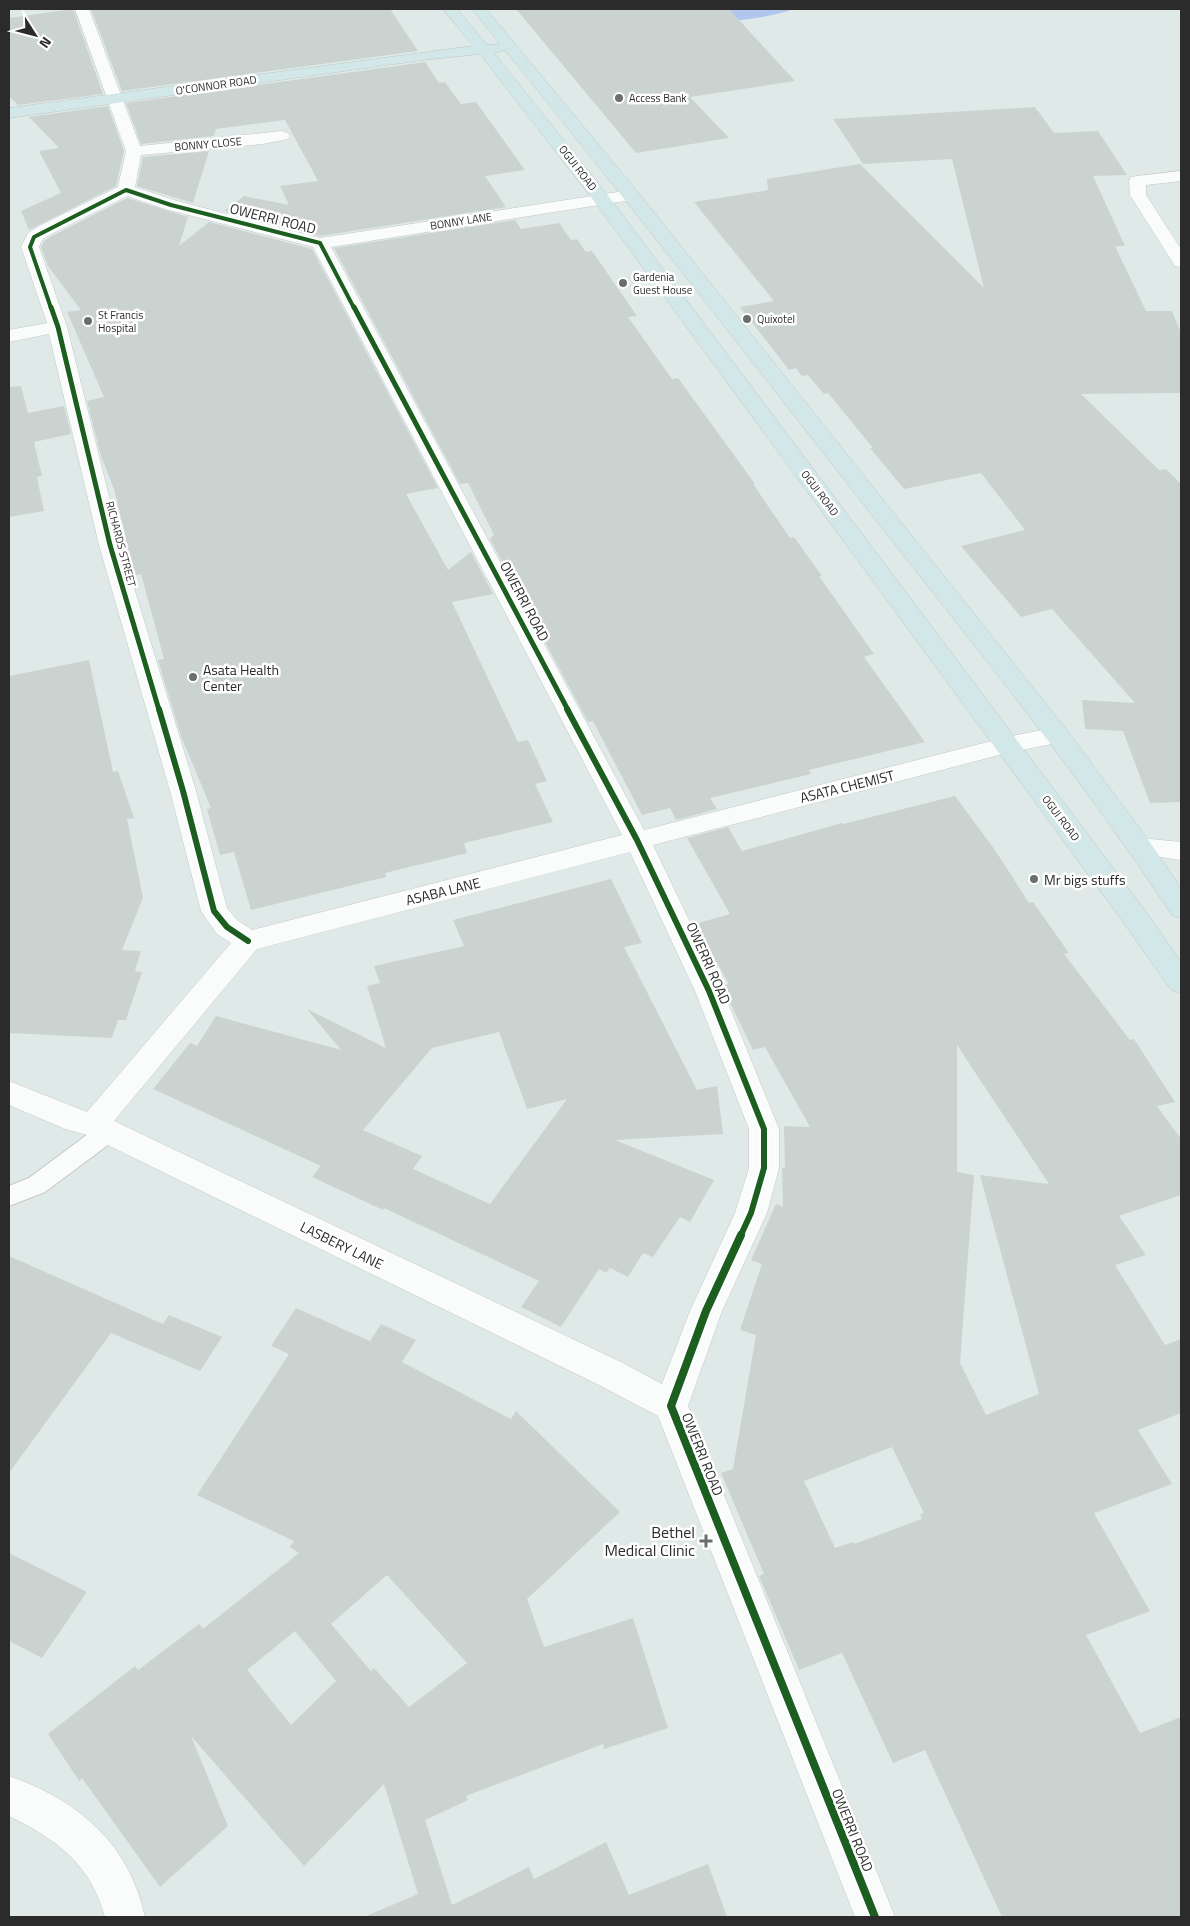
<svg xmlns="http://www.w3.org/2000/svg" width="1190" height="1926" viewBox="0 0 1190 1926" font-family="'Titillium Web',sans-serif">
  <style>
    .pitch { fill: #b2c5ee }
    .building { fill: #cbd3d1; fill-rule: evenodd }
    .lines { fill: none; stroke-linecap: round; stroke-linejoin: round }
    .lane-casing { stroke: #c5c7c6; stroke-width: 2 }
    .street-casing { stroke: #c5c7c6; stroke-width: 1 }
    .primary-casing { stroke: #c1c5c5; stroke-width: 1 }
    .lane { fill: #fafcfc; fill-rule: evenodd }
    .street { fill: #fafcfc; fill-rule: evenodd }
    .primary { fill: #d2e7e8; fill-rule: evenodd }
    .cycleway-far3-casing { stroke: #fff; stroke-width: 5.5 }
    .cycleway-far2-casing { stroke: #fff; stroke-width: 8 }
    .cycleway-far1-casing { stroke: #fff; stroke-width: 9 }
    .cycleway-casing { stroke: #fff; stroke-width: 11 }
    .cycleway-far3 { stroke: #1b5e20; stroke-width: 4 }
    .cycleway-far2 { stroke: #1b5e20; stroke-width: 5 }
    .cycleway-far1 { stroke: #1b5e20; stroke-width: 6 }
    .cycleway { stroke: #1b5e20; stroke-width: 8 }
    .poi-dot { fill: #6a6e6d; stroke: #fff; stroke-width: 2 }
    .labels { text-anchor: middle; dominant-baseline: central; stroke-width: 5; stroke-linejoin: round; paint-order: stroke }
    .far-street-label { font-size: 11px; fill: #2b2b2b; stroke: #fff }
    .far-poi-label { font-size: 11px; fill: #2b2b2b; stroke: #fff; text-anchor: start }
    .street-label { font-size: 14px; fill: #2b2b2b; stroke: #fff }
    .poi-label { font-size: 14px; fill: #2b2b2b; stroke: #fff; text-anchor: start }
    .near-poi-label { font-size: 16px; fill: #2b2b2b; stroke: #fff; text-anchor: end }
  </style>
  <rect width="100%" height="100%" fill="#dfeae8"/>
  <path class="pitch" d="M 564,9 L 794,9 C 744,26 688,22 637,18 C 612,16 588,15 564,9 Z"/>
  <path class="building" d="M 73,9 L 103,94 L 18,105 L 9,96 L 9,18 Z
    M 91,9 L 390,9 L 418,51 L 122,91 Z
    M 516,9 L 729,9 L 795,81 L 690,97 L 729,138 L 636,153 Z
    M 425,62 L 439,83 L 445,82 L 461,104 L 476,102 L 525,170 L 485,176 L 506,207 L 320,236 L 224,211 L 244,196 L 289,205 L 280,186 L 318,181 L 285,120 L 216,129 L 214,136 L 141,144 L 126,103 Z
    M 108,106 L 124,151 L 116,186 L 29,230 L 21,211 L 61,193 L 39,151 L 59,148 L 29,117 Z
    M 1035,107 L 1054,133 L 1098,131 L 1127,175 L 1093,176 L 1125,246 L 1115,246 L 1146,311 L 1172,311 L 1181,333 L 1181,393 L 1081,394 L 1159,470 L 1166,469 L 1181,484 L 1181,802 L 1150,803 L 1123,731 L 1085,729 L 1082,700 L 1135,703 L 1052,609 L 1021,617 L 961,546 L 1025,530 L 981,473 L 904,489 L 870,448 L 873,448 L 828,393 L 824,394 L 808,375 L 802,376 L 796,368 L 789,370 L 740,307 L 774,301 L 694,202 L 768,190 L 767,179 L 860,164 L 984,288 L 952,159 L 863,164 L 833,119 Z
    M 209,151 L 193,203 L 137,186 L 143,157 Z
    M 127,198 L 188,217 L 179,246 L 209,222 L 312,249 L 438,488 L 406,494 L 448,570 L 471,552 L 493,594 L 452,602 L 518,742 L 528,740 L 547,781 L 535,784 L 553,822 L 464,843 L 467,853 L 385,873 L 386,877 L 251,910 L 234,852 L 220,855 L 207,809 L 211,808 L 181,736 L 158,660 L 164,659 L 141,574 L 134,576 L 122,539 L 126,538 L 114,489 L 101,456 L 87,401 L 104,397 L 67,312 L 81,310 L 48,266 L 41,247 L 44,241 L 52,236 Z
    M 515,220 L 521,229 L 559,223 L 571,240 L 577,239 L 586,252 L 592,251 L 637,316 L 628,317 L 672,379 L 678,378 L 755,484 L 753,484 L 790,538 L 794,537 L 822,576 L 819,576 L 874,654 L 864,657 L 925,742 L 809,770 L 811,774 L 710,798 L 717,809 L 676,820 L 670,808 L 642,815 L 593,721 L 588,722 L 490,539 L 494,535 L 468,483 L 460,484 L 334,248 Z
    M 21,386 L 28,413 L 64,406 L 71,434 L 34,442 L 42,476 L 37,477 L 44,511 L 9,517 L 9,387 Z
    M 89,660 L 113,772 L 118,771 L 134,818 L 127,819 L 143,898 L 122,950 L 141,951 L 135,971 L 142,972 L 126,1020 L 118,1020 L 112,1038 L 9,1033 L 9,676 Z
    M 955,796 L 995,850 L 1029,903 L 1033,902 L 1069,953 L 1064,954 L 1130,1040 L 1134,1039 L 1175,1102 L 1157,1106 L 1181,1139 L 1181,1195 L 1119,1216 L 1146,1255 L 1115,1265 L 1165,1345 L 1181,1339 L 1181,1413 L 1138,1430 L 1172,1484 L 1094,1513 L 1150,1611 L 1086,1635 L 1140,1733 L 1181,1717 L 1181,1917 L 1002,1917 L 925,1750 L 893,1763 L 842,1653 L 799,1670 L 759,1576 L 764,1574 L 721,1473 L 733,1469 L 756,1335 L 740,1330 L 762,1264 L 751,1260 L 776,1204 L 783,1207 L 782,1168 L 785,1169 L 784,1126 L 810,1127 L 765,1047 L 753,1050 L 722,986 L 729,984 L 695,924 L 730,914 L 687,838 L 728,827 L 742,851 L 842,823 L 843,824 ZM 957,1045 L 1049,1184 L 980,1175 L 1039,1394 L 986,1415 L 960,1363 L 974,1175 L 957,1172 ZM 892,1447 L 924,1513 L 920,1515 L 922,1519 L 854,1544 L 853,1542 L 835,1548 L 804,1481 Z
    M 611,879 L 642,943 L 624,947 L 697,1090 L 717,1086 L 723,1134 L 615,1140 L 714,1180 L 690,1222 L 680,1217 L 653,1257 L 643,1253 L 628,1277 L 610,1268 L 606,1273 L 599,1269 L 561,1327 L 521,1307 L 539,1281 L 384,1208 L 383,1210 L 312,1177 L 321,1166 L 153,1089 L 190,1043 L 197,1046 L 216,1016 L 341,1050 L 307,1009 L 386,1048 L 367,986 L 380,983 L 374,966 L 464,946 L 453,920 ZM 499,1032 L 527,1109 L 567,1099 L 490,1204 L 413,1169 L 422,1156 L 363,1130 L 432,1048 Z
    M 9,1256 L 163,1324 L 169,1315 L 222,1337 L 200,1371 L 111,1333 L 9,1473 Z
    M 296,1308 L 370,1341 L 381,1324 L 416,1340 L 402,1362 L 511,1419 L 516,1411 L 620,1512 L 527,1599 L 544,1647 L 633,1618 L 668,1728 L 604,1749 L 603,1744 L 466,1796 L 468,1800 L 425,1820 L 452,1905 L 529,1867 L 534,1879 L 606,1842 L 629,1895 L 708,1864 L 727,1917 L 364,1917 L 418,1894 L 384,1784 L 304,1866 L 191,1736 L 228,1826 L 160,1887 L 82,1778 L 79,1781 L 48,1734 L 135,1666 L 138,1670 L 199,1624 L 203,1629 L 299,1553 L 290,1547 L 294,1541 L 197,1495 L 289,1354 L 271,1346 ZM 387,1575 L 467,1663 L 409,1707 L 374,1668 L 371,1671 L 331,1624 ZM 295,1631 L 336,1681 L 291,1725 L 247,1670 Z
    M 9,1553 L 87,1592 L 42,1658 L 9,1641 Z"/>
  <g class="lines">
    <defs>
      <path id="lane" d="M 108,1123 L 116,1125 L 120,1132 L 116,1139 L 45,1192 L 9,1206 L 9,1186 L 29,1178 L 100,1125 Z"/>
      <path id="street" d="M 75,9 L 89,9 L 140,146 L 282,131 L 288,133 L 290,136 L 288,139 L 263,144 L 141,155 L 135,187 L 177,201 L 320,238 L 631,190 L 637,191 L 639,195 L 637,199 L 631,200 L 331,247 L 644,830 L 1007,737 L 1057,727 L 1066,729 L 1069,735 L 1066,741 L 1007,753 L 653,845 L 723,991 L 779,1129 L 779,1168 L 767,1213 L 722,1311 L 688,1406 L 895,1917 L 855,1917 L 658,1416 L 599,1385 L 87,1135 L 65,1129 L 9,1105 L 9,1081 L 87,1112 L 231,943 L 217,934 L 201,911 L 170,791 L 99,545 L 49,334 L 9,342 L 9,330 L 47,323 L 21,247 L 28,233 L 39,226 L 118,187 L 126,151 ZM 127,196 L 165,209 L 313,247 L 622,835 L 252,930 L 237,920 L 227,908 L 196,791 L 121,545 L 67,327 L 39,247 L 42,240 L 51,234 ZM 630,852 L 695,991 L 749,1129 L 749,1168 L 735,1213 L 690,1311 L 662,1384 L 623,1363 L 114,1121 L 257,949 Z
        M 1181,171 L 1181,181 L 1146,185 L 1146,195 L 1181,249 L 1181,267 L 1175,266 L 1130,195 L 1129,181 L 1131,177 L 1137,176 Z
        M 1140,838 L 1181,842 L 1181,860 L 1131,853 L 1127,847 L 1131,841 Z
        M 9,1776 C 78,1800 129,1843 145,1917 L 105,1917 C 91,1864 56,1839 9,1816 Z"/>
      <path id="primary" d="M 443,9 L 457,9 L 487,45 L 500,44 L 472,9 L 486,9 L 637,191 L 1066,729 L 1149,841 L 1181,888 L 1181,918 L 1172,915 C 1083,780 982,655 882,528 C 757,368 633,208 505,50 L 494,53 L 609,197 L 1146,912 L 1181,962 L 1181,993 L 1171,990 L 1126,926 L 597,205 L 480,54 L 423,60 L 9,118 L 9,108 L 473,46 Z"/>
    </defs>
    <use href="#lane" class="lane-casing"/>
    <use href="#street" class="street-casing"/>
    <use href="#primary" class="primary-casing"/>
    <use href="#lane" class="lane"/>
    <use href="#street" class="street"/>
    <use href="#primary" class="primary"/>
    <defs>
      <path id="cycleway-far3" d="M 51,308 L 30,247 L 34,237 L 126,190 L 171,205 L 320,243 L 354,308"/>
      <path id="cycleway-far2" d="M 51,307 L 58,327 L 110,545 L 159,710
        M 354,307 L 568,710"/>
      <path id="cycleway-far1" d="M 159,709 L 183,791 L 214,911 L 227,927 L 248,941
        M 567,709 L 637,840 L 709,991 L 764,1129 L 764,1168 L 751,1213 L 740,1237"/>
      <path id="cycleway" d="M 741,1235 L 706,1311 L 671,1406 L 875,1917"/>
    </defs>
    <use href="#cycleway-far3" class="cycleway-far3-casing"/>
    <use href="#cycleway-far2" class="cycleway-far2-casing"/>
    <use href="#cycleway-far1" class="cycleway-far1-casing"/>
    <use href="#cycleway" class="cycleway-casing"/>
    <use href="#cycleway-far3" class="cycleway-far3"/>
    <use href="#cycleway-far2" class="cycleway-far2"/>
    <use href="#cycleway-far1" class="cycleway-far1"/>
    <use href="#cycleway" class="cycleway"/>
  </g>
  <g class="poi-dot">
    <circle cx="619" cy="98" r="5"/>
    <circle cx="623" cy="283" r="5"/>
    <circle cx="747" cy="319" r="5"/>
    <circle cx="88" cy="321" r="5"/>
    <circle cx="193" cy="677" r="5"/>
    <circle cx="1034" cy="879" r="5"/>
    <path d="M703.5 1533.5h5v5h5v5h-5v5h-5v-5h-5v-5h5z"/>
  </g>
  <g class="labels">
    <g class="far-street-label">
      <text transform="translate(216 85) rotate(-8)">O'CONNOR ROAD</text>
      <text transform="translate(208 144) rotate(-5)">BONNY CLOSE</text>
      <text transform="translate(578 168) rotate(52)">OGUI ROAD</text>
      <text transform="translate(461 221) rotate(-9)">BONNY LANE</text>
      <text transform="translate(820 493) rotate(53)">OGUI ROAD</text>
      <text transform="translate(121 544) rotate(75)">RICHARDS STREET</text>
      <text transform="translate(1061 818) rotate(53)">OGUI ROAD</text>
    </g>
    <g class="far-poi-label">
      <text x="629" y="98">Access Bank</text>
      <text x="633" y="277">Gardenia<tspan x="633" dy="13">Guest House</tspan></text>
      <text x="98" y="315">St Francis<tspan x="98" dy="13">Hospital</tspan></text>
      <text x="757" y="319">Quixotel</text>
    </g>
    <g class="street-label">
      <text transform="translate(273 218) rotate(14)">OWERRI ROAD</text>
      <text transform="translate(525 601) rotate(62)">OWERRI ROAD</text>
      <text transform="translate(847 786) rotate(-14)">ASATA CHEMIST</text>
      <text transform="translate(443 891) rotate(-14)">ASABA LANE</text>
      <text transform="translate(709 963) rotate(66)">OWERRI ROAD</text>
      <text transform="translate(342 1245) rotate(26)">LASBERY LANE</text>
      <text transform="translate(703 1454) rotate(68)">OWERRI ROAD</text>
      <text transform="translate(853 1830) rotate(68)">OWERRI ROAD</text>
    </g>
    <g class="poi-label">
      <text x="203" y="669">Asata Health<tspan x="203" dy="16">Center</tspan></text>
      <text x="1044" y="879">Mr bigs stuffs</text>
    </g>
    <g class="near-poi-label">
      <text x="695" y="1532">Bethel<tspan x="695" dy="18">Medical Clinic</tspan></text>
    </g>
  </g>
  <rect width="1190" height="1926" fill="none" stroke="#2b2b2b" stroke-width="20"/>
  <g transform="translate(35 35) rotate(126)" stroke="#ffffff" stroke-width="4" paint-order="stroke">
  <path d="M0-4L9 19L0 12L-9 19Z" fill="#2b2b2b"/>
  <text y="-8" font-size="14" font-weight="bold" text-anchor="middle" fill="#2b2b2b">N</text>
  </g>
</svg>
